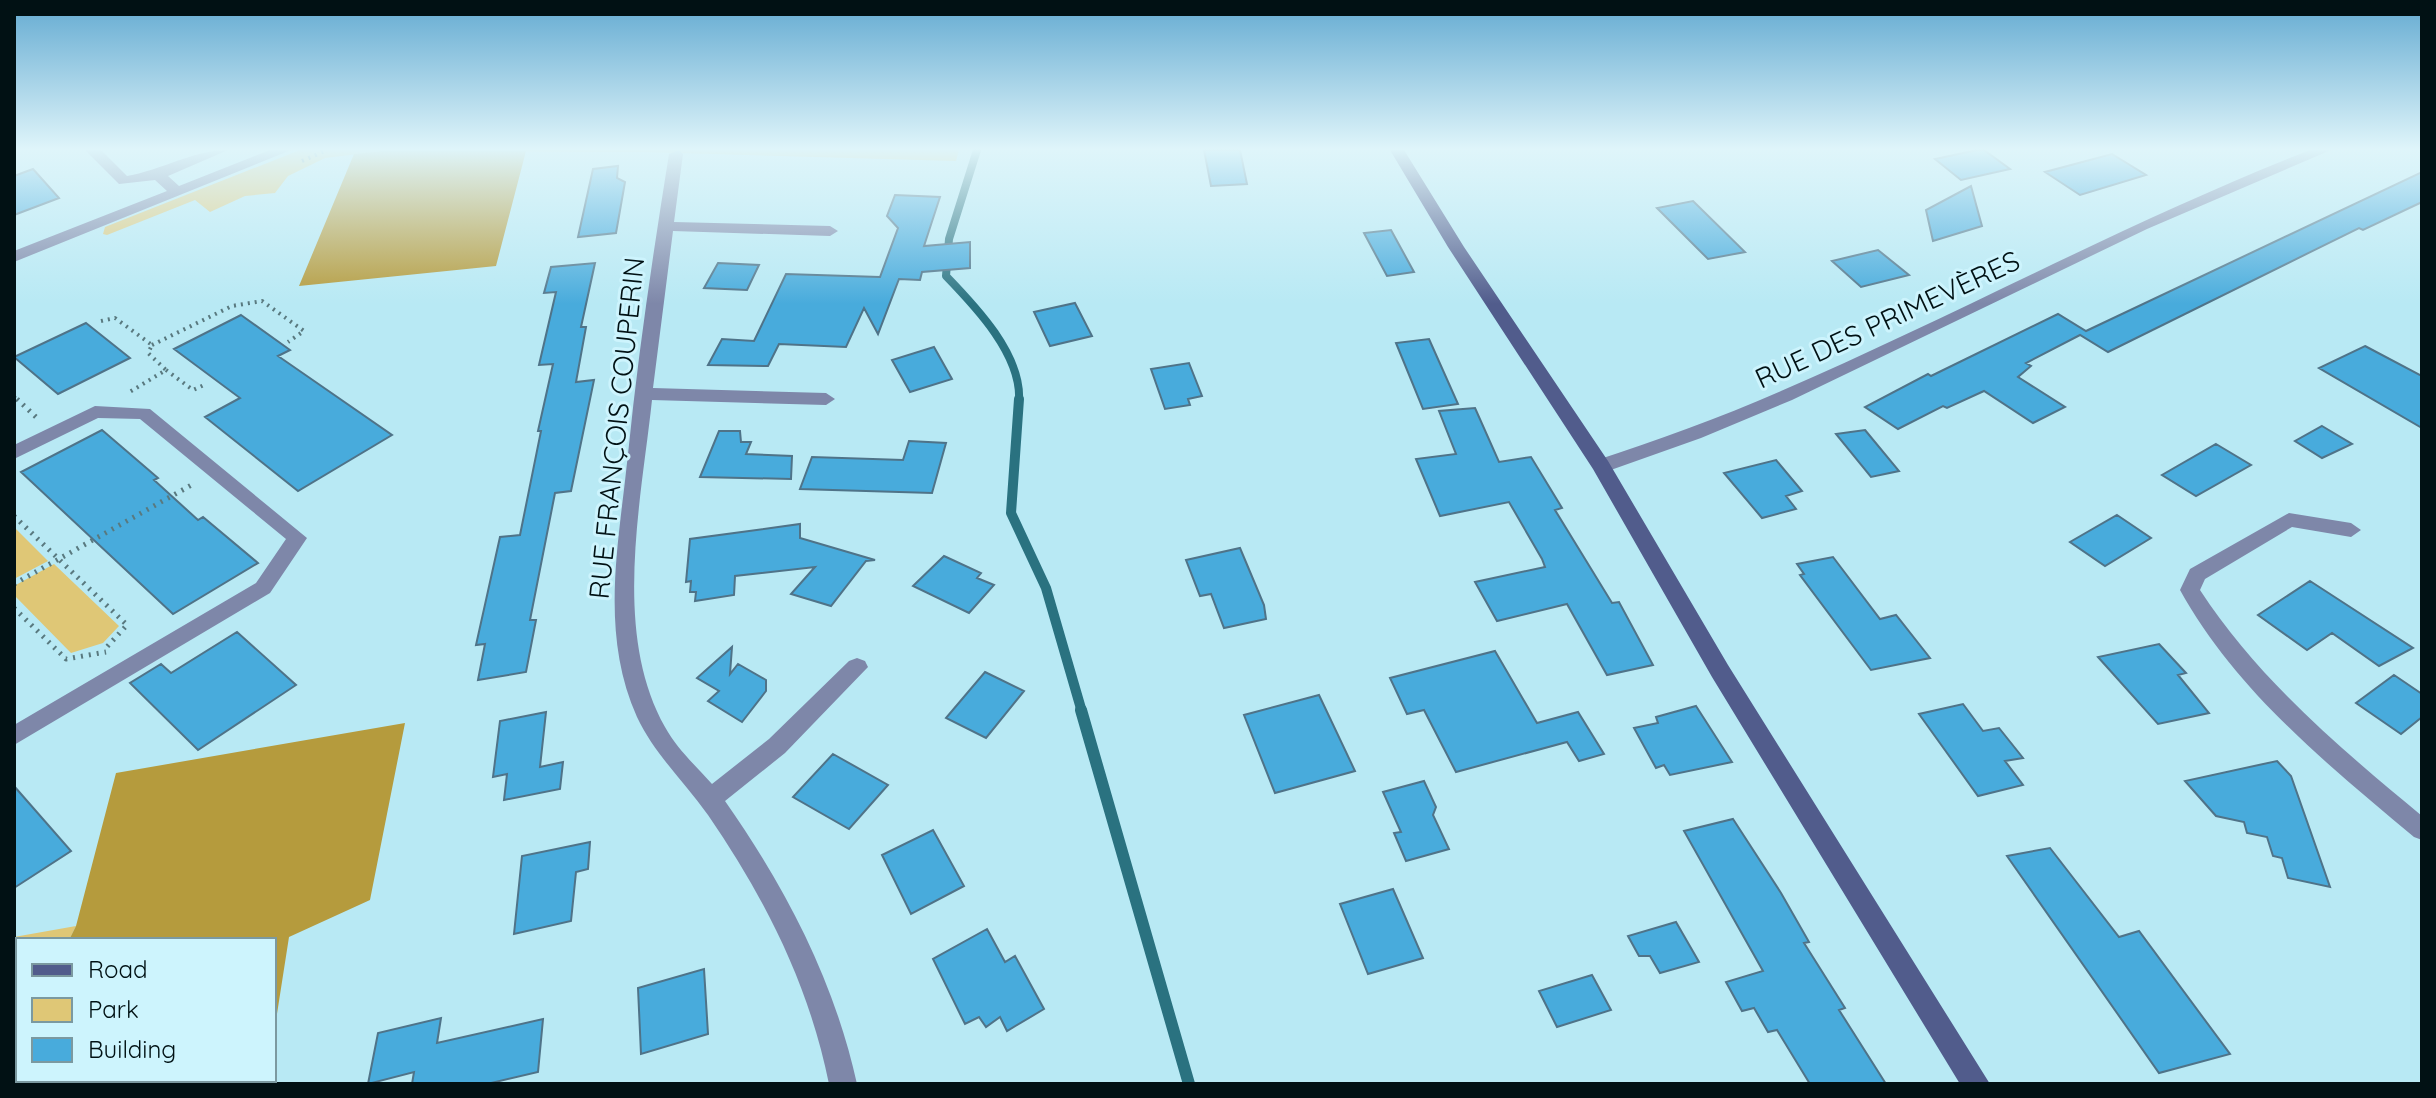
<svg xmlns="http://www.w3.org/2000/svg" width="2436" height="1098" viewBox="0 0 2436 1098" font-family="Quicksand,sans-serif">
  <style>
    .green { fill: #dfc776 }
    .forest { fill: #b59b3d }
    .lines { fill: none; stroke-linecap: round; stroke-linejoin: round }
    .stream-far2 { stroke: #2a7280; stroke-width: 8 }
    .stream-far1 { stroke: #2a7280; stroke-width: 10 }
    .stream { stroke: #2a7280; stroke-width: 12 }
    .building { fill: #48abdc; stroke: #4f7388; stroke-width: 2 }
    .path-far1 { stroke: #59797f; stroke-width: 4; stroke-dasharray: 2 5; stroke-linecap: butt }
    .path { stroke: #59797f; stroke-width: 5; stroke-dasharray: 2 6; stroke-linecap: butt }
    .minor { fill: #7e87a9; fill-rule: evenodd }
    .secondary { fill: #515c8c; fill-rule: evenodd }
    .labels { text-anchor: middle; dominant-baseline: central; stroke-width: 6; stroke-linejoin: round; paint-order: stroke }
    .street-label { font-size: 28px; fill: #011114; stroke: #cdf4fd }
  </style>
  <rect width="100%" height="100%" fill="#b8e9f4"/>
  <path class="green" d="M 300,150 L 959,150 L 956,161 L 643,152 L 382,151 L 325,158 L 288,176 L 275,193 L 245,196 L 210,212 L 195,200 L 107,235 L 103,234 L 105,227 Z
    M 14,527 L 48,561 L 14,579 Z
    M 54,564 L 119,626 L 103,643 L 71,653 L 14,595 L 14,586 Z
    M 76,926 L 69,940 L 18,940 L 18,1050 L 14,1059 L 14,937 Z"/>
  <path class="forest" d="M 382,151 L 526,151 L 496,266 L 299,286 L 354,154 Z
    M 405,723 L 370,900 L 289,937 L 274,1033 L 274,940 L 69,940 L 76,926 L 116,773 Z
    M 18,1050 L 18,1080 L 266,1080 L 266,1084 L 14,1084 L 14,1059 Z"/>
  <g class="lines">
    <path class="stream-far2" d="M 977,150 L 949,239 L 946,276 C 976,307 1022,355 1019,401"/>
    <path class="stream-far1" d="M 1019,399 L 1011,513 L 1046,588 L 1082,712"/>
    <path class="stream" d="M 1081,710 L 1189,1084"/>
  </g>
  <path class="building" d="M 1204,150 L 1240,150 L 1247,184 L 1211,186 Z
    M 1977,150 L 1984,150 L 2010,169 L 1961,180 L 1935,159 Z
    M 2112,154 L 2146,175 L 2080,195 L 2045,172 Z
    M 618,166 L 617,178 L 625,182 L 616,233 L 578,237 L 593,169 Z
    M 33,169 L 59,198 L 14,215 L 14,176 Z
    M 2422,172 L 2422,202 L 2363,230 L 2359,228 L 2108,352 L 2080,335 L 2026,363 L 2031,366 L 2018,377 L 2065,407 L 2033,423 L 1984,391 L 1947,408 L 1943,406 L 1898,429 L 1865,407 L 1928,374 L 1931,376 L 2058,314 L 2086,331 Z
    M 1971,186 L 1982,226 L 1933,241 L 1926,210 Z
    M 895,195 L 940,197 L 924,246 L 970,242 L 970,268 L 922,272 L 920,280 L 899,279 L 878,334 L 864,308 L 846,347 L 779,344 L 768,366 L 708,365 L 722,339 L 754,341 L 786,274 L 880,277 L 898,228 L 887,216 Z
    M 1693,201 L 1745,252 L 1708,259 L 1657,208 Z
    M 1391,230 L 1414,272 L 1387,276 L 1364,233 Z
    M 1878,250 L 1909,275 L 1861,287 L 1832,261 Z
    M 595,263 L 581,327 L 586,327 L 576,382 L 594,380 L 571,491 L 555,493 L 530,620 L 536,620 L 526,672 L 478,680 L 485,644 L 476,645 L 500,537 L 520,535 L 541,431 L 538,431 L 553,364 L 539,365 L 556,292 L 544,293 L 551,267 Z
    M 718,263 L 759,265 L 747,290 L 704,288 Z
    M 1075,303 L 1092,336 L 1050,346 L 1034,312 Z
    M 241,315 L 290,350 L 278,356 L 392,435 L 298,491 L 205,417 L 240,398 L 174,349 Z
    M 86,323 L 130,358 L 58,394 L 14,357 Z
    M 1429,339 L 1458,404 L 1423,409 L 1396,343 Z
    M 2365,346 L 2422,376 L 2422,428 L 2319,368 Z
    M 934,347 L 952,379 L 910,392 L 892,360 Z
    M 1189,363 L 1202,396 L 1188,399 L 1190,405 L 1165,409 L 1151,369 Z
    M 1475,408 L 1499,462 L 1531,457 L 1562,508 L 1555,510 L 1612,603 L 1619,602 L 1653,665 L 1607,675 L 1567,604 L 1497,621 L 1475,582 L 1545,567 L 1542,559 L 1509,502 L 1440,516 L 1416,459 L 1456,454 L 1439,411 Z
    M 2322,426 L 2352,444 L 2322,458 L 2295,441 Z
    M 102,430 L 158,478 L 154,480 L 198,520 L 203,517 L 258,563 L 173,614 L 21,472 Z
    M 1865,430 L 1899,471 L 1871,477 L 1836,434 Z
    M 719,431 L 740,431 L 741,442 L 751,442 L 746,454 L 792,456 L 791,479 L 700,477 Z
    M 909,441 L 946,443 L 932,493 L 800,489 L 812,457 L 903,460 Z
    M 2216,444 L 2251,465 L 2196,496 L 2162,475 Z
    M 1776,460 L 1802,491 L 1786,496 L 1796,509 L 1762,518 L 1724,473 Z
    M 2117,515 L 2151,538 L 2105,566 L 2070,542 Z
    M 800,524 L 800,538 L 875,560 L 866,561 L 831,606 L 791,594 L 815,567 L 735,576 L 734,595 L 695,601 L 696,592 L 690,592 L 691,581 L 686,582 L 690,539 Z
    M 1240,548 L 1264,605 L 1266,619 L 1224,628 L 1211,594 L 1200,596 L 1186,560 Z
    M 944,556 L 981,573 L 977,578 L 994,585 L 969,613 L 913,586 Z
    M 1833,557 L 1880,619 L 1896,615 L 1930,658 L 1871,670 L 1800,575 L 1804,574 L 1797,564 Z
    M 2310,581 L 2413,648 L 2379,666 L 2332,633 L 2307,650 L 2258,615 Z
    M 237,632 L 296,685 L 198,750 L 130,683 L 161,664 L 171,673 Z
    M 2159,644 L 2186,673 L 2178,675 L 2209,713 L 2158,724 L 2098,657 Z
    M 732,647 L 730,674 L 738,664 L 766,680 L 766,691 L 742,722 L 708,701 L 719,691 L 697,678 Z
    M 1495,651 L 1537,723 L 1578,712 L 1604,754 L 1579,761 L 1567,742 L 1456,772 L 1424,710 L 1407,714 L 1390,678 Z
    M 985,672 L 1024,691 L 986,738 L 946,718 Z
    M 2394,675 L 2422,694 L 2422,717 L 2401,734 L 2356,703 Z
    M 1319,695 L 1355,771 L 1275,793 L 1244,715 Z
    M 1963,704 L 1983,731 L 1999,728 L 2023,758 L 2005,761 L 2023,785 L 1978,796 L 1919,714 Z
    M 1696,706 L 1732,762 L 1670,775 L 1664,765 L 1656,768 L 1634,728 L 1658,723 L 1656,717 Z
    M 546,712 L 540,767 L 563,762 L 560,789 L 504,800 L 507,774 L 493,777 L 500,721 Z
    M 833,754 L 888,785 L 849,829 L 793,797 Z
    M 2277,761 L 2291,776 L 2330,887 L 2288,878 L 2282,858 L 2273,856 L 2267,837 L 2247,833 L 2244,822 L 2216,816 L 2185,781 Z
    M 1424,781 L 1436,807 L 1433,815 L 1449,849 L 1406,861 L 1394,833 L 1401,832 L 1383,792 Z
    M 14,786 L 71,851 L 14,888 Z
    M 1733,819 L 1781,893 L 1809,942 L 1804,943 L 1845,1008 L 1839,1010 L 1886,1084 L 1810,1084 L 1777,1030 L 1768,1032 L 1754,1008 L 1742,1011 L 1726,982 L 1763,971 L 1684,831 Z
    M 933,830 L 964,886 L 911,914 L 882,855 Z
    M 590,842 L 588,869 L 576,872 L 571,921 L 514,934 L 522,856 Z
    M 2050,848 L 2119,937 L 2139,931 L 2230,1054 L 2159,1073 L 2007,856 Z
    M 1393,889 L 1423,958 L 1368,974 L 1340,904 Z
    M 1676,922 L 1699,962 L 1660,973 L 1650,956 L 1639,956 L 1628,936 Z
    M 987,929 L 1005,962 L 1015,956 L 1044,1009 L 1007,1031 L 1000,1017 L 986,1027 L 979,1017 L 965,1024 L 933,959 Z
    M 704,969 L 708,1034 L 641,1054 L 638,988 Z
    M 1592,975 L 1611,1010 L 1557,1027 L 1539,991 Z
    M 441,1018 L 437,1043 L 543,1019 L 538,1072 L 487,1084 L 412,1084 L 414,1072 L 368,1084 L 378,1033 Z"/>
  <g class="lines">
    <path class="path-far1" d="M 302,161 L 327,150
      M 101,321 L 115,318 L 152,345 L 148,353 L 166,370 L 128,393
      M 152,345 L 232,306 L 262,301 L 304,331 L 288,342
      M 166,370 L 193,390 L 204,385
      M 14,397 L 19,401"/>
    <path class="path" d="M 17,399 L 37,418
      M 14,516 L 127,625 L 104,650
      M 14,584 L 195,483
      M 14,608 L 66,659 L 106,652"/>
    <path class="minor" d="M 85,150 L 101,150 L 127,176 C 162,170 193,150 228,150 L 168,176 L 179,186 L 270,150 L 291,150 L 14,262 L 14,251 L 167,191 L 155,180 L 119,184 Z
      M 679,150 L 683,154 L 674,222 L 830,226 L 838,231 L 830,236 L 673,231 L 653,388 L 826,393 L 835,399 L 826,405 L 652,400 C 641,503 612,633 665,727 C 677,749 696,766 712,784 L 769,739 L 849,661 L 857,658 L 865,661 L 868,667 L 785,753 L 725,801 C 786,888 834,980 857,1084 L 829,1084 C 809,985 765,898 708,815 C 684,781 655,755 637,717 C 599,632 619,543 628,454 C 638,354 653,254 669,154 Z
      M 2310,150 L 2331,150 L 2147,229 L 1792,400 L 1701,438 L 1608,471 L 1601,472 L 1592,466 L 1594,461 C 1657,440 1720,418 1781,391 C 1959,314 2129,221 2310,150 Z
      M 95,406 L 150,409 L 307,538 L 270,593 L 14,745 L 14,725 L 256,583 L 286,539 L 140,419 L 98,418 L 14,459 L 14,445 Z
      M 2289,513 L 2351,523 L 2361,530 L 2351,537 L 2292,527 L 2205,579 L 2200,590 C 2258,679 2340,748 2422,816 L 2422,840 L 2414,837 C 2328,765 2235,690 2180,590 L 2190,569 Z"/>
    <path class="secondary" d="M 1390,150 L 1404,150 L 1464,247 L 1608,461 L 1728,665 L 1990,1084 L 1960,1084 L 1712,677 L 1593,469 L 1448,247 Z"/>
  </g>
  <linearGradient id="sky" x2="0" y2="1"><stop stop-color="#63aad1"/><stop offset="0.49" stop-color="#dff5fa"/><stop offset="1" stop-color="#dff5fa" stop-opacity="0"/></linearGradient>
  <rect width="2436" height="304" fill="url(#sky)"/>
  <g class="labels">
    <g class="street-label">
      <text transform="translate(1887 319) rotate(-25)">RUE DES PRIMEVÈRES</text>
      <text transform="translate(616 428) rotate(-84)">RUE FRANÇOIS COUPERIN</text>
    </g>
  </g>
  <rect width="2436" height="1098" fill="none" stroke="#011114" stroke-width="32"/>
  <rect x="16" y="938" width="260" height="144" fill="#cdf4fd" stroke="#7b99a0" stroke-width="2"/>
  <rect x="32" y="964" width="40" height="12" fill="#515c8c" stroke="#7b99a0" stroke-width="2"/>
  <text x="88" y="978" font-size="24" fill="#011114">Road</text>
  <rect x="32" y="998" width="40" height="24" fill="#dfc776" stroke="#7b99a0" stroke-width="2"/>
  <text x="88" y="1018" font-size="24" fill="#011114">Park</text>
  <rect x="32" y="1038" width="40" height="24" fill="#48abdc" stroke="#7b99a0" stroke-width="2"/>
  <text x="88" y="1058" font-size="24" fill="#011114">Building</text>
</svg>
